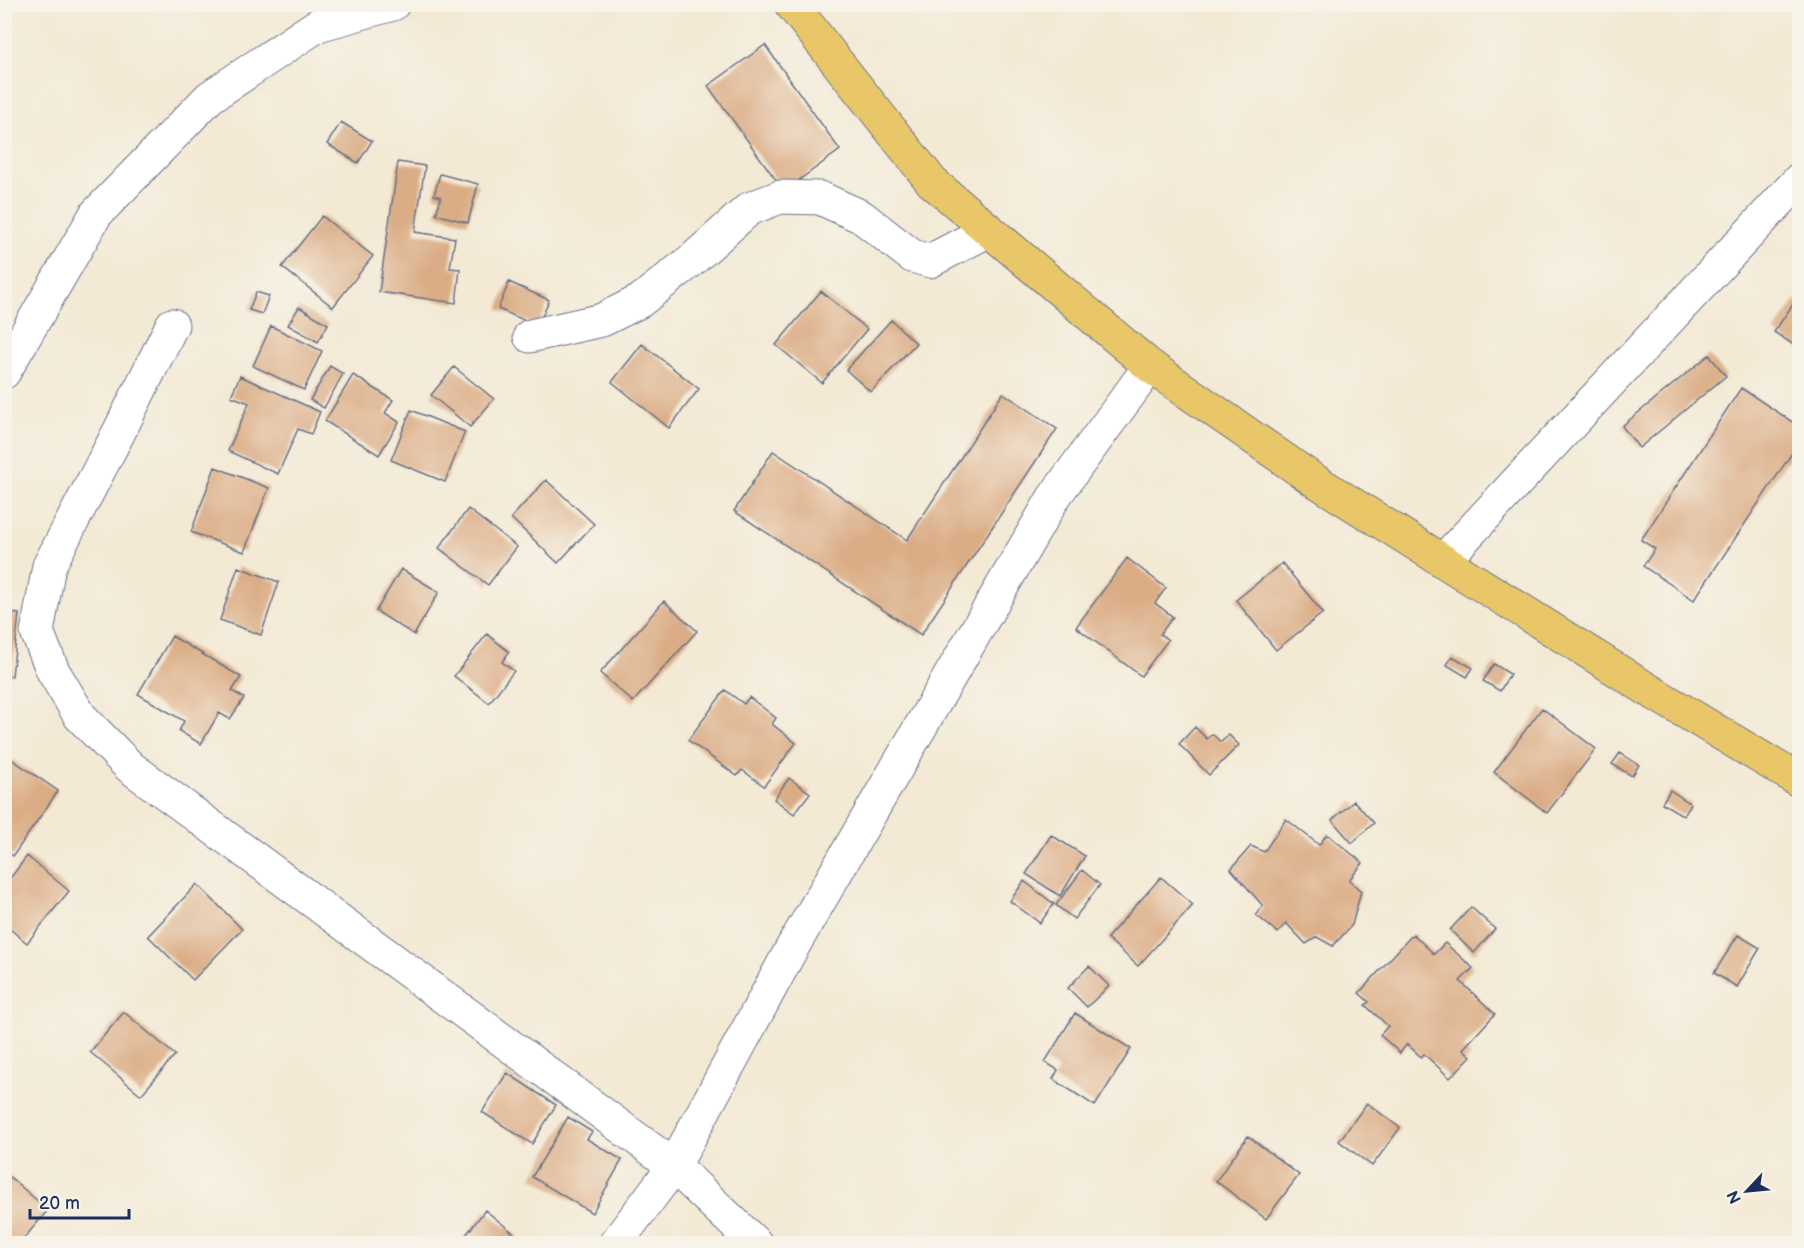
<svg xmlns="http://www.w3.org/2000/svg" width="1804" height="1248" viewBox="0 0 1804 1248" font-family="'Balsamiq Sans',sans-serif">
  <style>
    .building { fill: #dbad86 }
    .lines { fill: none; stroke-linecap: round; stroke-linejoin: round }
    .minor-casing { stroke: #677087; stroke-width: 35 }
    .major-casing { stroke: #677087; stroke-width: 35 }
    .minor { stroke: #fff; stroke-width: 33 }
    .major { stroke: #e9c769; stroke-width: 33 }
  </style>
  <rect width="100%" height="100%" fill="#f7f3e8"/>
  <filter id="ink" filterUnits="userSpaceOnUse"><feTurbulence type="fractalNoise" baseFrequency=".0167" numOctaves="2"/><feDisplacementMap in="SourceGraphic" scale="12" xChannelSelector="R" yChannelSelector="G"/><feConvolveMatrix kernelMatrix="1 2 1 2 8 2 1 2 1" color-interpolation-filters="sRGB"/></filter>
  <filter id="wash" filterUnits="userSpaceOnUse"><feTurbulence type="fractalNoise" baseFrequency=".008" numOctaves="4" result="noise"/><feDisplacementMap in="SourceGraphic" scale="24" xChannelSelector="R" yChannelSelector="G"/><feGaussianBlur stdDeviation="1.35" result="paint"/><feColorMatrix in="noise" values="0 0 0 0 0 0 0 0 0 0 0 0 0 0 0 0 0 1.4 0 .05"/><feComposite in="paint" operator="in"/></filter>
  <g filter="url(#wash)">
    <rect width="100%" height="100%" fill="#f3e9d4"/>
    <g id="blocks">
      <path class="building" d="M 765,45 L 840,150 L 784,191 L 708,86 Z
        M 341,122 L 372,141 L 358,163 L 327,144 Z
        M 398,162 L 425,166 L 415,232 L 455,238 L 450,268 L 460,269 L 456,303 L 379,292 Z
        M 440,174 L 478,184 L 468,223 L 436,214 L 441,197 L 434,195 Z
        M 322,216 L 373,256 L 333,307 L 282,267 Z
        M 509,282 L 549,300 L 538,326 L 498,309 Z
        M 821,291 L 867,329 L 822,383 L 776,345 Z
        M 256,292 L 269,296 L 262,314 L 249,310 Z
        M 1800,294 L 1800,349 L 1774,332 Z
        M 299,307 L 328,324 L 318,342 L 288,325 Z
        M 891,320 L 916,343 L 871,392 L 846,370 Z
        M 271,326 L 322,351 L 304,390 L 253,366 Z
        M 642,344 L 699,389 L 669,428 L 612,382 Z
        M 1709,355 L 1726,376 L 1639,448 L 1622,426 Z
        M 330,366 L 343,374 L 324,408 L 310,400 Z
        M 454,367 L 494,399 L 470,427 L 431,395 Z
        M 353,375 L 393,400 L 385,413 L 399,422 L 379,455 L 325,421 Z
        M 240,376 L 320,412 L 311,434 L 298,429 L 278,474 L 228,451 L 249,403 L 231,396 Z
        M 1741,388 L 1800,427 L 1800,441 L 1694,600 L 1643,566 L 1655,549 L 1641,540 Z
        M 1003,393 L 1057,429 L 921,635 L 734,511 L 773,451 L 907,540 Z
        M 411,410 L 465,432 L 445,482 L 391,460 Z
        M 215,467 L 269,488 L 244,552 L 191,532 Z
        M 546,480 L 594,524 L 558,563 L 511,518 Z
        M 468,509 L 517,547 L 488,585 L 439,548 Z
        M 1127,558 L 1166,588 L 1155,603 L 1173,617 L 1160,634 L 1168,640 L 1141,676 L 1076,627 Z
        M 1282,563 L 1323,613 L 1276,650 L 1236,600 Z
        M 238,567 L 279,582 L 261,635 L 220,620 Z
        M 401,569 L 439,592 L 414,635 L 376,611 Z
        M 664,601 L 697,631 L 633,702 L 600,673 Z
        M 4,612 L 19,614 L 12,676 L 4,675 Z
        M 487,634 L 509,652 L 502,662 L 514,671 L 489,703 L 454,676 Z
        M 172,636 L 241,677 L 232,691 L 244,698 L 230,719 L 219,713 L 201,744 L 179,731 L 184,721 L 138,694 Z
        M 1452,656 L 1473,668 L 1467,677 L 1447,665 Z
        M 1494,664 L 1510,674 L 1500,691 L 1483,681 Z
        M 725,690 L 744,704 L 749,697 L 776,718 L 772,724 L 796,743 L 764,786 L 742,770 L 737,776 L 688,740 Z
        M 1542,708 L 1596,749 L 1547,813 L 1494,772 Z
        M 1195,727 L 1207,739 L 1212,734 L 1221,742 L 1229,735 L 1239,745 L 1209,775 L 1179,744 Z
        M 1620,753 L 1639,765 L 1632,776 L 1612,764 Z
        M 4,754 L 58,791 L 13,856 L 4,850 Z
        M 789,778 L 810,793 L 794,814 L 774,799 Z
        M 1670,790 L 1691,804 L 1684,816 L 1662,803 Z
        M 1354,801 L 1374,823 L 1352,843 L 1332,820 Z
        M 1286,819 L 1319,845 L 1327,834 L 1363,863 L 1349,880 L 1361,891 L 1352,925 L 1333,946 L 1317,937 L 1306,944 L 1286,923 L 1278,933 L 1256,915 L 1263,906 L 1231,869 L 1251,846 L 1264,852 Z
        M 1051,835 L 1085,856 L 1060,896 L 1026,874 Z
        M 27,856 L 69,891 L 27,943 L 5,925 L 5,885 Z
        M 1082,870 L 1100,885 L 1074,919 L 1056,905 Z
        M 1161,877 L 1193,905 L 1138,966 L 1107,938 Z
        M 1024,881 L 1054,904 L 1040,923 L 1010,901 Z
        M 197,884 L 242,929 L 193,980 L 148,936 Z
        M 1471,907 L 1495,929 L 1474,953 L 1450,930 Z
        M 1413,934 L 1434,954 L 1445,943 L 1473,968 L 1460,981 L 1495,1014 L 1463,1049 L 1471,1056 L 1450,1078 L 1424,1054 L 1421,1057 L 1407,1044 L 1400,1053 L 1380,1035 L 1388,1026 L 1365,1005 L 1369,1002 L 1359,993 Z
        M 1738,935 L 1760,948 L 1737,987 L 1714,973 Z
        M 1089,966 L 1109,986 L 1087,1007 L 1068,988 Z
        M 124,1012 L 175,1055 L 141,1095 L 90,1052 Z
        M 1075,1013 L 1131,1049 L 1095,1106 L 1053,1079 L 1058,1070 L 1045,1062 Z
        M 507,1073 L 556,1105 L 532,1144 L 482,1112 Z
        M 1367,1103 L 1400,1128 L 1372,1166 L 1339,1141 Z
        M 568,1117 L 592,1132 L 587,1139 L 622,1160 L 592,1213 L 532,1177 Z
        M 1248,1136 L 1299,1175 L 1266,1219 L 1216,1181 Z
        M 4,1172 L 48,1210 L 19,1244 L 13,1244 L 4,1237 Z
        M 485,1210 L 527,1244 L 459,1244 Z"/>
    </g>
  </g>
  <g filter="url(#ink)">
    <use href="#blocks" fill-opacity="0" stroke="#677087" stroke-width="1.5"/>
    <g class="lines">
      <defs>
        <path id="minor" d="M 172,325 L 120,430 L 49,566 L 37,632 L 53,671 L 80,716 L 130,767 L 674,1166 L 756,1244
          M 530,336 L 602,320 L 640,301 L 692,260 L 749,209 L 780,197 L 820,198 L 862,217 L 912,256 L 930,261 L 989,230
          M 4,372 L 96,214 L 210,97 L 318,25 L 393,4
          M 1443,561 L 1800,179
          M 615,1244 L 674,1166 L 792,948 L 1054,497 L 1150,366"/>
        <path id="major" d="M 791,4 L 932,182 L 1150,366 L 1311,478 L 1647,689 L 1800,781"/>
      </defs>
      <use href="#minor" class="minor-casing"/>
      <use href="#major" class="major-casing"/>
      <use href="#minor" class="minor"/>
      <use href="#major" class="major"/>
    </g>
  </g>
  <rect width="1804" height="1248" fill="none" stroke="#f7f3e8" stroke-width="24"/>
  <g transform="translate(1747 1191) rotate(244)" stroke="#f7f3e8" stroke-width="4.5" paint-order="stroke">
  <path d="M0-4.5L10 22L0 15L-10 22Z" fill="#1b2f5e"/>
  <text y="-9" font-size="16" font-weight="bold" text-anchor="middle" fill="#1b2f5e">N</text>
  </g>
  <path d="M30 1209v9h99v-9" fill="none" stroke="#1b2f5e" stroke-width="3"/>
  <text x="39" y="1209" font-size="18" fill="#1b2f5e" stroke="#f7f3e8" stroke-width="4.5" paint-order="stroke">20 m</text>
</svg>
